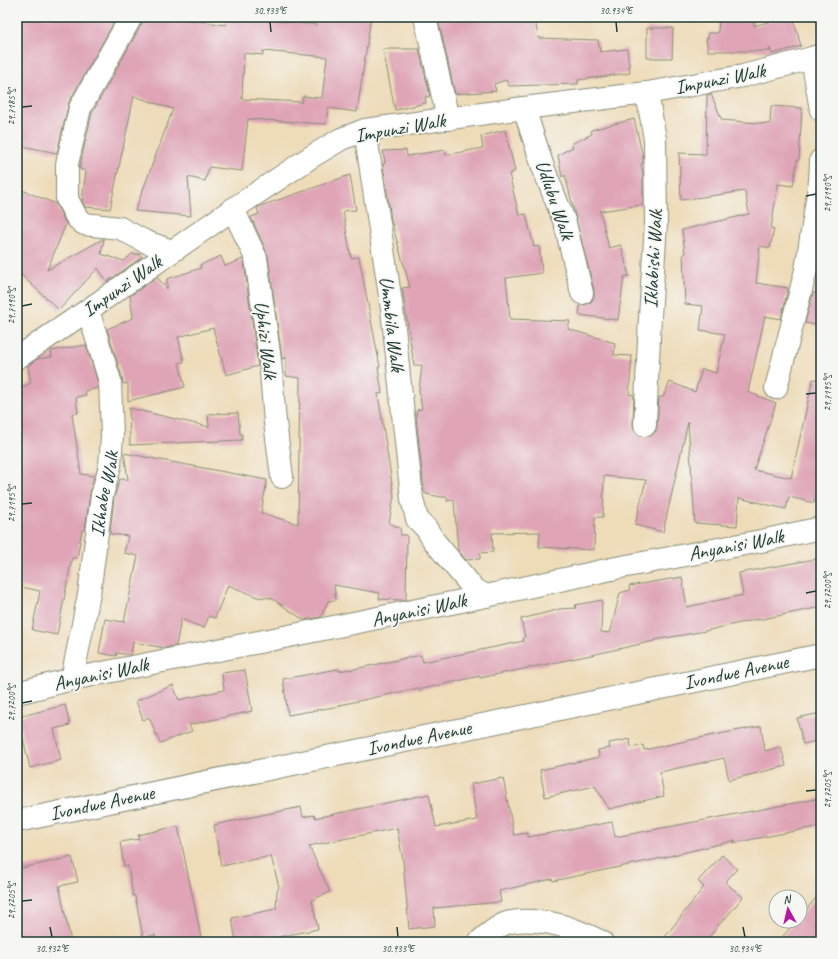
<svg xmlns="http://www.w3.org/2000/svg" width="838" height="959" viewBox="0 0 838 959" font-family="Caveat,sans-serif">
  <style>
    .building { fill: #dfa5b7; fill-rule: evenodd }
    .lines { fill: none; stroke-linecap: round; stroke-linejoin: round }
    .minor-casing { stroke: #868c76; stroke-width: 24 }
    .minor { stroke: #fff; stroke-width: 22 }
    .ticks { fill: none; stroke: #1f3d34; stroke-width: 1.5 }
    .labels { text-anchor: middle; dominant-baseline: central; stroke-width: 3.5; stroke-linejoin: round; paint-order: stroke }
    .street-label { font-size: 20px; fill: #1f3d34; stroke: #f6f6f2 }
    .neatline { fill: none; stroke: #1f3d34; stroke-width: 1.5 }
    .ticks-label { font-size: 10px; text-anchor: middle; fill: #1f3d34 }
  </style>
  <rect width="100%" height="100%" fill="#f6f6f2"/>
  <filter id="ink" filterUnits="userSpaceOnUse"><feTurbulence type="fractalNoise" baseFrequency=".025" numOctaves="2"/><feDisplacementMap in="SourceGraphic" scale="8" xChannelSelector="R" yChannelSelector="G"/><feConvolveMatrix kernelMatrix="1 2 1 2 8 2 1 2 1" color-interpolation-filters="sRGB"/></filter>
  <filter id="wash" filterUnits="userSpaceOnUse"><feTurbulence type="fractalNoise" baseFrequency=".012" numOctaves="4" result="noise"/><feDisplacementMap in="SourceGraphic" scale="16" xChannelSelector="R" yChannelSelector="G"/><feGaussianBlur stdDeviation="0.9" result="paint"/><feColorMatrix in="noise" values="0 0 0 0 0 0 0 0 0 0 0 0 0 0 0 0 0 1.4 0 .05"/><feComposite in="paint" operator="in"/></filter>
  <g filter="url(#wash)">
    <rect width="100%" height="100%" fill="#eedcb9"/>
    <g id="blocks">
      <path class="building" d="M 18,17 L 117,17 L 69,102 L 57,153 L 17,145 L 17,26 Z
        M 143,17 L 167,17 L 226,25 L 227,17 L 258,17 L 258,19 L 317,25 L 317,17 L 371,17 L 357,112 L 328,108 L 326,124 L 248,119 L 242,171 L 209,167 L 205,181 L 188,177 L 191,216 L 135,211 L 173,109 L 134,96 L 110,209 L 85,207 L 82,201 L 86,171 L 80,169 L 80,165 L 92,113 L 142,23 ZM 263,51 L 327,57 L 322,98 L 303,96 L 302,102 L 242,99 L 244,53 L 263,55 Z
        M 439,17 L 535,17 L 538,38 L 598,40 L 600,52 L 627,49 L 630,73 L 578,80 L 578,84 L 509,86 L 506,80 L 494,84 L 496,91 L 455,94 L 439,23 Z
        M 719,17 L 739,17 L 739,20 L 754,20 L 754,26 L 785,17 L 793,17 L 801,46 L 772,54 L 770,48 L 770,51 L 708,51 L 708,45 L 707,45 L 706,39 L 708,38 L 708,33 L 718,33 Z
        M 647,28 L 673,28 L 672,58 L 647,58 Z
        M 383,49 L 419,49 L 430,96 L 425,97 L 426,103 L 395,110 Z
        M 711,94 L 722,120 L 770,124 L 771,106 L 802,108 L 799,160 L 797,160 L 793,186 L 778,184 L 771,228 L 774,229 L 770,248 L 760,246 L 756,283 L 788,288 L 781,319 L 765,316 L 748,392 L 776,403 L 754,470 L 791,478 L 813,379 L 821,380 L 821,472 L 814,503 L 789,497 L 786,509 L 739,498 L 737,526 L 695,523 L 688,422 L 663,532 L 635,525 L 646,480 L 604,476 L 603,517 L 595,517 L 594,550 L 539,547 L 540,532 L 492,533 L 493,552 L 480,553 L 480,559 L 466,560 L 458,550 L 454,500 L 447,501 L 447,497 L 441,497 L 426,494 L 424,491 L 416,416 L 417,410 L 422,409 L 419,391 L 422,365 L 414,365 L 402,288 L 410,287 L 391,220 L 383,164 L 385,163 L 383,151 L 406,150 L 407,156 L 445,150 L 446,155 L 483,148 L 481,136 L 505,130 L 515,171 L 509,174 L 519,215 L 526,214 L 534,247 L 539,246 L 542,273 L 506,278 L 510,319 L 570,321 L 568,329 L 615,343 L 614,355 L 632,356 L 629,394 L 634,395 L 633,425 L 634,430 L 638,435 L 645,437 L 651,436 L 656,431 L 657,426 L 659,397 L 663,397 L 670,382 L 695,392 L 702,369 L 716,373 L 725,334 L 700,330 L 703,306 L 685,304 L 683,254 L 685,254 L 682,230 L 749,214 L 745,191 L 681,200 L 679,153 L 706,154 L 707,95 Z
        M 634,119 L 643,157 L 643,163 L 641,164 L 643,174 L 643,205 L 600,211 L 609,248 L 621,245 L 629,276 L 624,277 L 618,320 L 579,315 L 580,305 L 585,305 L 591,302 L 594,297 L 594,290 L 565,175 L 562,177 L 558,155 L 573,147 L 571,144 L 592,134 L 591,130 Z
        M 350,175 L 356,210 L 343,211 L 351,258 L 359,257 L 380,367 L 378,367 L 382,393 L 378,394 L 394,496 L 389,523 L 400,528 L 401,535 L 407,535 L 406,600 L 402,600 L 379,599 L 380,593 L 334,585 L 336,600 L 328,601 L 321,617 L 304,620 L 271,598 L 257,597 L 228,585 L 215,618 L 209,616 L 204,628 L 181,619 L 176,646 L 164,648 L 133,642 L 131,655 L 117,653 L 116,656 L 99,653 L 105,619 L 124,622 L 138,556 L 124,553 L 128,536 L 110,534 L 114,497 L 120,479 L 128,480 L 124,453 L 267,480 L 261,513 L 298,524 L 300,378 L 286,376 L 286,357 L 282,359 L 268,256 L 251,217 L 259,214 L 257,208 L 258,207 Z
        M 17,188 L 56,204 L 66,224 L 47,270 L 103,239 L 104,239 L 101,254 L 124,261 L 132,254 L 139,254 L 142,257 L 107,282 L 98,268 L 59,310 L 17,271 Z
        M 221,256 L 225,266 L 243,259 L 244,262 L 258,366 L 226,375 L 213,328 L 178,337 L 184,362 L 179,363 L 185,387 L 128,401 L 128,383 L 123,384 L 122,377 L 107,329 L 133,318 L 130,296 L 157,277 L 167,289 L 167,279 L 201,268 L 200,265 Z
        M 813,293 L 821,294 L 821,326 L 805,323 Z
        M 86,345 L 98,383 L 98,388 L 85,391 L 86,395 L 76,397 L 78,413 L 72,414 L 81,474 L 94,476 L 90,493 L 85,530 L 82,530 L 77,558 L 72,558 L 57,635 L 32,630 L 40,591 L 17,586 L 17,390 L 31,383 L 28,366 L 37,359 L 52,357 L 51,351 Z
        M 129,408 L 209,427 L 208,414 L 238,413 L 240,434 L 242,434 L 242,440 L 130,445 Z
        M 821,558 L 821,607 L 758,620 L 758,619 L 700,632 L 654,640 L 654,641 L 596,654 L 480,678 L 480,676 L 418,690 L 418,688 L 340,705 L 340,706 L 288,715 L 283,679 L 338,669 L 339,671 L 350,669 L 350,670 L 421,655 L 423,662 L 524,641 L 523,638 L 525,637 L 521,619 L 557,610 L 559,609 L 576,608 L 575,605 L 602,600 L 601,632 L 610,633 L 620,593 L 630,590 L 629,586 L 682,577 L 687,607 L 743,595 L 739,573 Z
        M 245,670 L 252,711 L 189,725 L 192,731 L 160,743 L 149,717 L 143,720 L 136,701 L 173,685 L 179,700 L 224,690 L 222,673 Z
        M 65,705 L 70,725 L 54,729 L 61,760 L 30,768 L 18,717 Z
        M 821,713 L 821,740 L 803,744 L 797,718 Z
        M 761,726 L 765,751 L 781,747 L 786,766 L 729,780 L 724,758 L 660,772 L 664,796 L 609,809 L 595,786 L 545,797 L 540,770 L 599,757 L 598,750 L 610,748 L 609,743 L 630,739 L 631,748 L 643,745 L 644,750 L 709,736 Z
        M 503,778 L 514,835 L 528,833 L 528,837 L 612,822 L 615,837 L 821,798 L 821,826 L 733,843 L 736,840 L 657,859 L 553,881 L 552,879 L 499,891 L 501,902 L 434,908 L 435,926 L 409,929 L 403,861 L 397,828 L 309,846 L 330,892 L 312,900 L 318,929 L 273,938 L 273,939 L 259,942 L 236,942 L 232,918 L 276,909 L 277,891 L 279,887 L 271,856 L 221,866 L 214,825 L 301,807 L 303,817 L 314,815 L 315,818 L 429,794 L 436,827 L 477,820 L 471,784 Z
        M 178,826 L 202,942 L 157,942 L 155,935 L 143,937 L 135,896 L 133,896 L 128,866 L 124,866 L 120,842 L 139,839 L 138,835 Z
        M 722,855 L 737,869 L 725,882 L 743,897 L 723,921 L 722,921 L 705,942 L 661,942 L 704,887 L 698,881 Z
        M 72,857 L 78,882 L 59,886 L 71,942 L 17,942 L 17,869 Z
        M 821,892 L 821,942 L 778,942 L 796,921 L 800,921 L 800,917 Z"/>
    </g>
  </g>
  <g filter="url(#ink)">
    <use href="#blocks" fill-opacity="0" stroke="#868c76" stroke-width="1"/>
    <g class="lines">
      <defs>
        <g id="minor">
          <path d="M 131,17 L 80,108 L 67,164 L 67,199 L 77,218 L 84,224 L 120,228 L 144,241 L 172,251"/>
          <path d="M 425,17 L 448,119"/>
          <path d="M 812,58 L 821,110"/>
          <path d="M 524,108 L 543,167 L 565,223 L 582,293"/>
          <path d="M 365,130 L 392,309 L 412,499 L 417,519 L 426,528 L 434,541 L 474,589 L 486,596"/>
          <path d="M 233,209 L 256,258 L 270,360 L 275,422 L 282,477"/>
          <path d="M 17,358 L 88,310 L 233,209 L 311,157 L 341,139 L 365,130 L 524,108 L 647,93 L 743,76 L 812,58 L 821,55"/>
          <path d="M 776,388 L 806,270 L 820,181 L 821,160"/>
          <path d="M 645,425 L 650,317 L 656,223 L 655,139 L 647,93"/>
          <path id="s1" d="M 72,679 L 89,594 L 102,495 L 110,466 L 112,436 L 110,381 L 88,310"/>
          <path d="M 17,693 L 72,679 L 289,636 L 486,596 L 616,568 L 761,541 L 821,528"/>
          <path d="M 17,821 L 821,655"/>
          <path d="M 479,942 C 487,935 494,929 504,924 C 523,917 555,922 574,930 C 584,933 593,938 602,942"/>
        </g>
      </defs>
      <use href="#minor" class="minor-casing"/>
      <use href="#minor" class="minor"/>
    </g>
  </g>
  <path class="ticks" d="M 270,22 L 271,32M 616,22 L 617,32M 22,107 L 32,106M 806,196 L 816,194M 22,306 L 32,304M 806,394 L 816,393M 22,504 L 32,503M 806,593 L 816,591M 22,703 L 32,701M 806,791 L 816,790M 22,901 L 32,900M 50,927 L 52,937M 397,927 L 398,937M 743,927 L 745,937"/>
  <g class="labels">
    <g class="street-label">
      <text transform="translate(720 79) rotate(-11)">Impunzi Walk</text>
      <text transform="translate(400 128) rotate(-10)">Impunzi Walk</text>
      <text transform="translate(555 200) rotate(71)">Udlubu Walk</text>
      <text transform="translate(653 259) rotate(-87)">Iklabishi Walk</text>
      <text transform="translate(122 286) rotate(-35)">Impunzi Walk</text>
      <text transform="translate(392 324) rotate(83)">Ummbila Walk</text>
      <text transform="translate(266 340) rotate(83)">Uphizi Walk</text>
      <text stroke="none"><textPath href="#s1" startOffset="188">Ikhabe Walk</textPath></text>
      <text transform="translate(736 545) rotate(-11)">Anyanisi Walk</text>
      <text transform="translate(419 610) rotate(-12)">Anyanisi Walk</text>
      <text transform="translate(736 672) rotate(-12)">Ivondwe Avenue</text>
      <text transform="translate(101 674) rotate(-12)">Anyanisi Walk</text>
      <text transform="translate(419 738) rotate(-12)">Ivondwe Avenue</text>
      <text transform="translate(102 803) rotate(-12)">Ivondwe Avenue</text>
    </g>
  </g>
  <rect width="838" height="959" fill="none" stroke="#f6f6f2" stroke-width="44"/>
  <g transform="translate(788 909) rotate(352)"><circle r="19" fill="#f6f6f2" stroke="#a0aca6"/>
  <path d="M0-3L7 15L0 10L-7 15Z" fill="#b5179e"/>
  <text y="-6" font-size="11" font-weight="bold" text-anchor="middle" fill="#1f3d34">N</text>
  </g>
  <rect x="22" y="22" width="794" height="915" class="neatline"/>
  <g class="ticks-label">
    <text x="270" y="14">30.933°E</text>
    <text x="616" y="14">30.934°E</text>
    <text transform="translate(11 107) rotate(-90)" y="4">29.7185°S</text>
    <text transform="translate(827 194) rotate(-90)" y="4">29.7190°S</text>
    <text transform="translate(11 306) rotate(-90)" y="4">29.7190°S</text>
    <text transform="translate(827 393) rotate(-90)" y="4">29.7195°S</text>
    <text transform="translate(11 504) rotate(-90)" y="4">29.7195°S</text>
    <text transform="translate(827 591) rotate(-90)" y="4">29.7200°S</text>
    <text transform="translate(11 703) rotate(-90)" y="4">29.7200°S</text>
    <text transform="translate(827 790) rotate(-90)" y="4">29.7205°S</text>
    <text transform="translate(11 901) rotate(-90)" y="4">29.7205°S</text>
    <text x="52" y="952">30.932°E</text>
    <text x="398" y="952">30.933°E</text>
    <text x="745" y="952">30.934°E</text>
  </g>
</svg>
